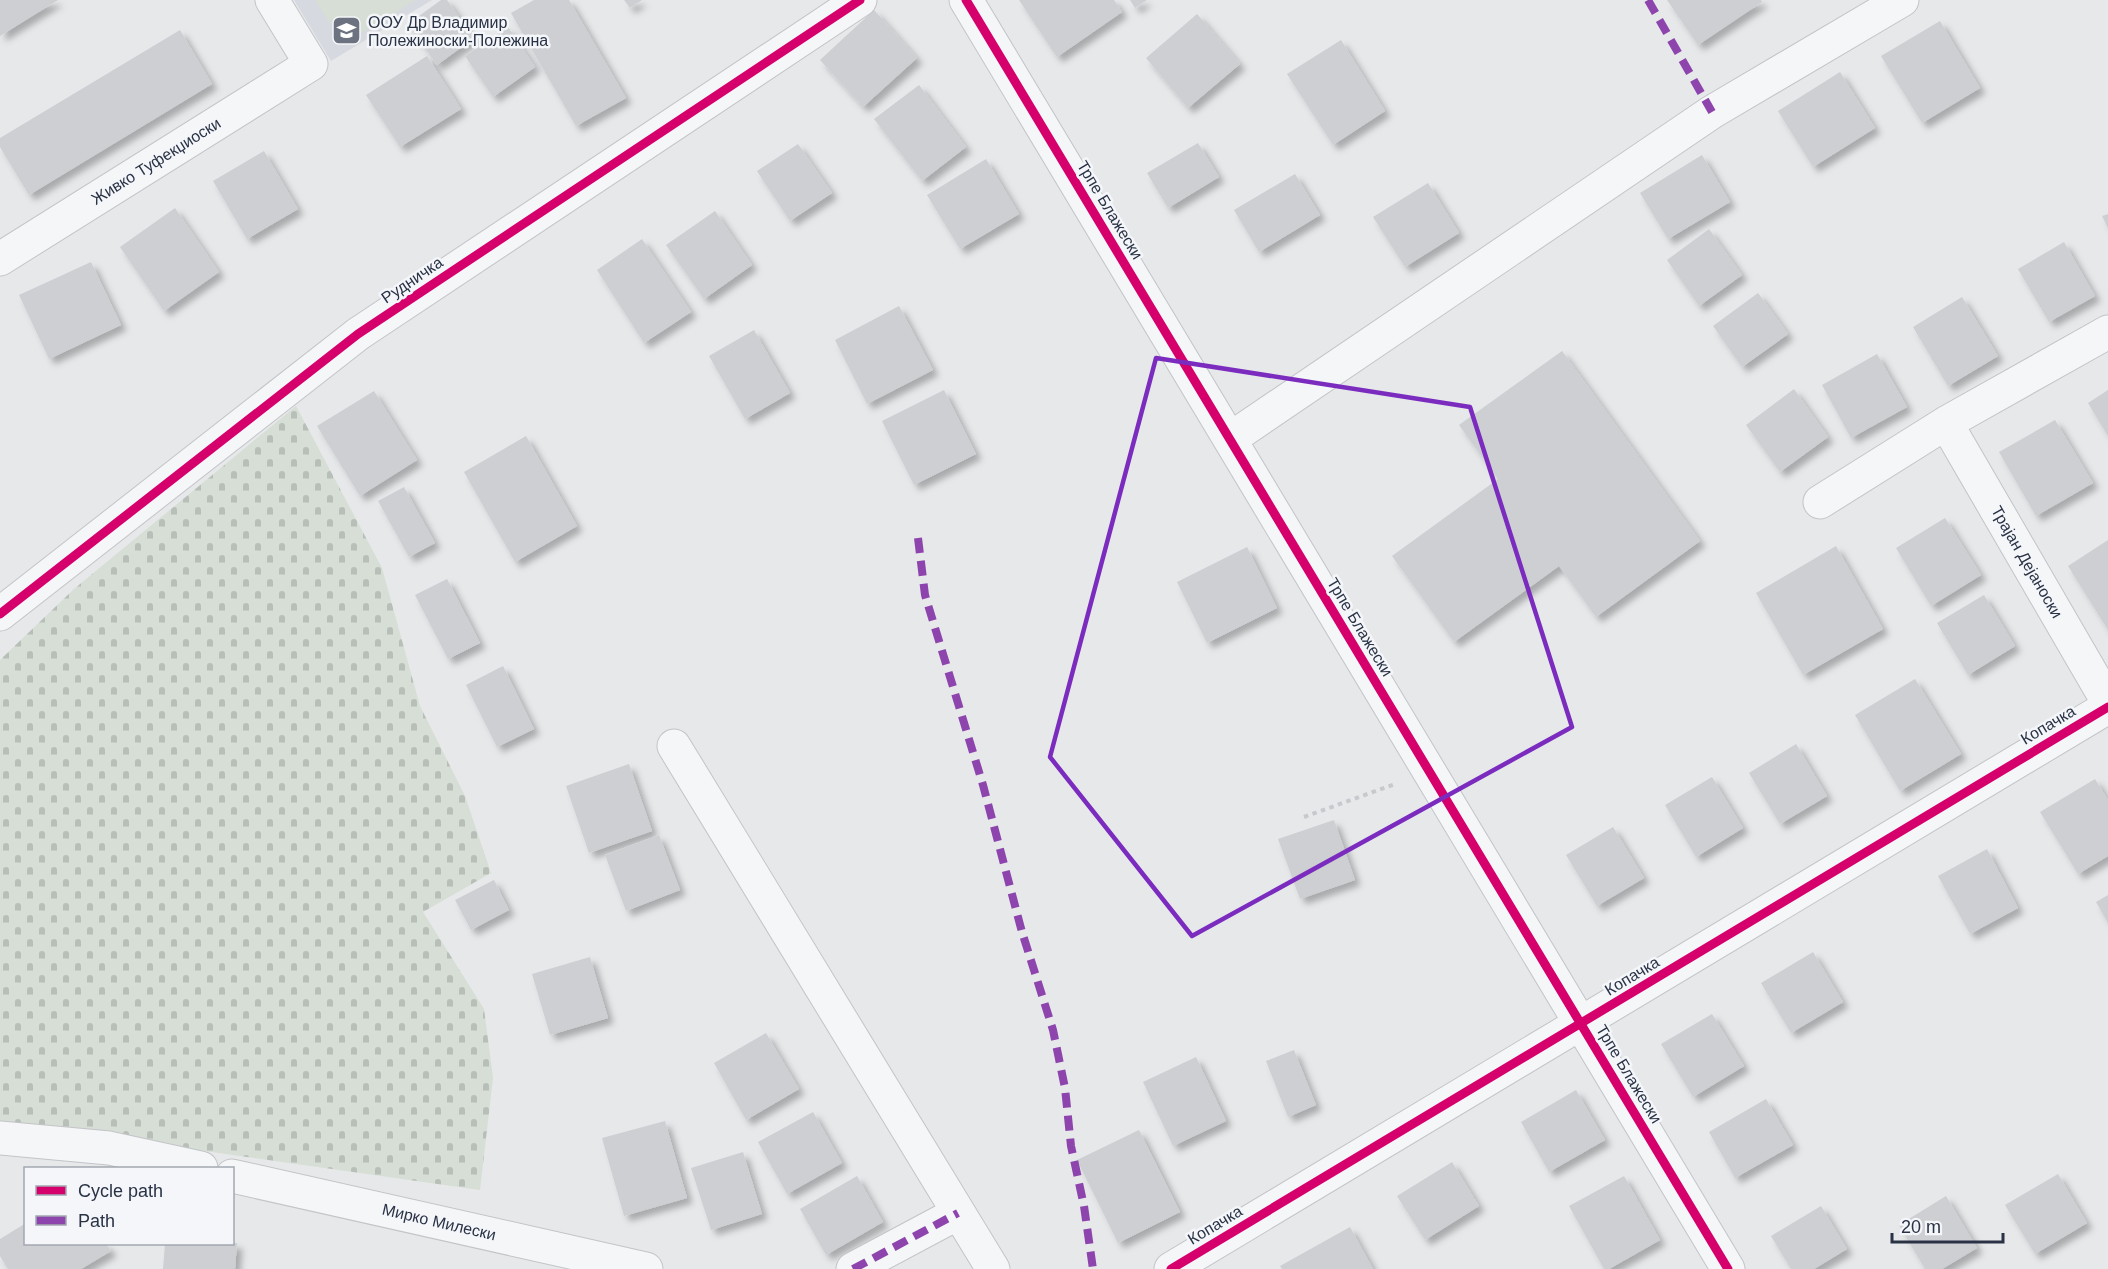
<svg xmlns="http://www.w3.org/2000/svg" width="2108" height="1269" viewBox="0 0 2108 1269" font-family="Helvetica,sans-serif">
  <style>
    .built { fill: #d6d9df }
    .grass { fill: #d6ded5 }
    .cemetery { fill: url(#cemetery-stones) }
    .building { fill: #cdcfd2; filter: url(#shadow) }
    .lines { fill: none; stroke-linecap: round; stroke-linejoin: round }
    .street-casing { stroke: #c3c4c8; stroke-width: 35 }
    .path { stroke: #c7c9cd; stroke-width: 4; stroke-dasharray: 4.5 4.5; stroke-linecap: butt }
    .street { stroke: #f5f6f7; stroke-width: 33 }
    .quiet { stroke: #8e44ad; stroke-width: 8; stroke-dasharray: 15 8; stroke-linecap: butt }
    .cycleway-casing { stroke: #f4f6f9; stroke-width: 13 }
    .cycleway { stroke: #d6006c; stroke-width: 9 }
    .marked { fill: none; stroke: #7b2cbf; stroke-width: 4.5; stroke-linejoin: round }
    .labels { text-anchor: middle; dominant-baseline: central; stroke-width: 5; stroke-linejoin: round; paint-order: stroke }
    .poi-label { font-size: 16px; fill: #2a3346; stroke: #f4f6f9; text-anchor: start }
    .street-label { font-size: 16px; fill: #2a3346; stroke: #f4f6f9 }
  </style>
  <defs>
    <pattern id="cemetery-stones" width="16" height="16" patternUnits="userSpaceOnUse" patternTransform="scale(1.5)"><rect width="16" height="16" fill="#d6ded5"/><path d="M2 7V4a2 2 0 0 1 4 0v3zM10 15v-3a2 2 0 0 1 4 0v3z" fill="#b8bfb8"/></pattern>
    <filter id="shadow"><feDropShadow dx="5.5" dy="5.5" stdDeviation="3" flood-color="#0004"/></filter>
  </defs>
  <rect width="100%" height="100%" fill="#e6e8ea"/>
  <path class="built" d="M 294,0 L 432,0 L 331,61 Z"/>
  <path class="grass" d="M 315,0 L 416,0 L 343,44 Z"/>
  <path class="cemetery" d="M 296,406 L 382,568 L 420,706 L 465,796 L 491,873 L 423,912 L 484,1009 L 493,1078 L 480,1190 L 0,1122 L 0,660 L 74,589 Z"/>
  <path class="building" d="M 0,0 L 58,0 L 0,36 Z
    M 441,0 L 447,0 L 474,38 L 437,65 L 408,24 Z
    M 534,0 L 569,0 L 626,98 L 576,126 L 511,13 Z
    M 624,0 L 642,0 L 630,8 Z
    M 1019,0 L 1114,0 L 1122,12 L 1057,57 Z
    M 1130,0 L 1147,0 L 1135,8 Z
    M 1667,0 L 1761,0 L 1762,2 L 1698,45 Z
    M 874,10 L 917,58 L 863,107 L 820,60 Z
    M 1197,14 L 1240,64 L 1188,108 L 1146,58 Z
    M 1940,21 L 1980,88 L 1922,123 L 1881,56 Z
    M 508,27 L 535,67 L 493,97 L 465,56 Z
    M 180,30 L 212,84 L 29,195 L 0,147 L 0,138 Z
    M 1341,40 L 1385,111 L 1333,145 L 1287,74 Z
    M 427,56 L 461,109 L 400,147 L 366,95 Z
    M 1840,72 L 1875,128 L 1813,167 L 1778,111 Z
    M 919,85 L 966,147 L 922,181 L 874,119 Z
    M 1198,143 L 1219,177 L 1168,208 L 1147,173 Z
    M 798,144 L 832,193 L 790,221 L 757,171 Z
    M 264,151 L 298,209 L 247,239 L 213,181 Z
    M 1702,155 L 1730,202 L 1668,239 L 1640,193 Z
    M 986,159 L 1019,214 L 960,249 L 927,195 Z
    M 1295,174 L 1320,215 L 1259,252 L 1234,210 Z
    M 1428,183 L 1459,233 L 1405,267 L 1373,217 Z
    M 175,208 L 219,272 L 164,311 L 120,247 Z
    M 715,211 L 752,265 L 704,299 L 666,245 Z
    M 2108,214 L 2108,228 L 2102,216 Z
    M 1709,229 L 1742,275 L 1699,306 L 1667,260 Z
    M 642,239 L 691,312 L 644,343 L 597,270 Z
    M 2064,242 L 2095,296 L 2049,322 L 2018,269 Z
    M 91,262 L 121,325 L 49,359 L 19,295 Z
    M 1758,293 L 1788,334 L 1742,367 L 1713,326 Z
    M 1962,297 L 1998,356 L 1948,386 L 1913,327 Z
    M 899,306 L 933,370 L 867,404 L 835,340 Z
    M 754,330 L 790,393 L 745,419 L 709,356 Z
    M 1562,351 L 1700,541 L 1596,617 L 1559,566 L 1454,642 L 1392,556 L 1498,479 L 1459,425 Z
    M 1877,354 L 1907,407 L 1851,438 L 1822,385 Z
    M 1794,389 L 1828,437 L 1780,472 L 1746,425 Z
    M 944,390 L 976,454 L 914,485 L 882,421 Z
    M 2108,390 L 2108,436 L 2088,403 Z
    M 374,391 L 417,460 L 360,496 L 317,426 Z
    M 2055,420 L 2093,483 L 2036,516 L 1999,452 Z
    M 526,436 L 577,526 L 515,562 L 464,472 Z
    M 404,487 L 435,543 L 409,557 L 378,501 Z
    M 1945,518 L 1981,575 L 1931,606 L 1896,548 Z
    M 2108,540 L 2108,630 L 2068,566 Z
    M 1836,546 L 1883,629 L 1803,675 L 1756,593 Z
    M 1247,547 L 1277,608 L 1207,643 L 1177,582 Z
    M 447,579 L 480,643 L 448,659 L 415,595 Z
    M 1984,595 L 2015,646 L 1968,675 L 1937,623 Z
    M 503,666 L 534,729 L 497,747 L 466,685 Z
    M 1915,679 L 1961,754 L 1900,791 L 1855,715 Z
    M 1796,744 L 1827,796 L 1780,824 L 1749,773 Z
    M 629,764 L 652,831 L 589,853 L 566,786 Z
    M 1712,777 L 1743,828 L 1696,857 L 1665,805 Z
    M 2095,779 L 2108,800 L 2108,856 L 2078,874 L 2040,812 Z
    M 1334,820 L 1355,880 L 1300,899 L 1278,839 Z
    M 1613,827 L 1644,878 L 1597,906 L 1566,855 Z
    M 659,835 L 680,890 L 626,911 L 605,855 Z
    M 1987,849 L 2018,908 L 1970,934 L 1938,876 Z
    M 494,880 L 509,910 L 471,930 L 455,900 Z
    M 2108,895 L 2108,923 L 2096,902 Z
    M 1813,952 L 1843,1002 L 1791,1033 L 1761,983 Z
    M 590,957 L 608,1018 L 550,1035 L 532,974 Z
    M 1712,1014 L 1744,1066 L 1693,1097 L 1661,1044 Z
    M 766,1033 L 799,1089 L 746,1120 L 714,1063 Z
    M 1294,1050 L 1316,1105 L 1288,1117 L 1266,1061 Z
    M 1196,1057 L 1226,1121 L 1173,1146 L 1143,1082 Z
    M 1576,1090 L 1605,1140 L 1549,1172 L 1521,1122 Z
    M 1766,1099 L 1793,1145 L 1735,1178 L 1709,1132 Z
    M 813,1112 L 842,1163 L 787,1194 L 758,1142 Z
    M 665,1121 L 687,1198 L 624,1216 L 602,1138 Z
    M 1139,1130 L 1180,1212 L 1118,1243 L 1077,1160 Z
    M 743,1152 L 762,1214 L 711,1230 L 691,1168 Z
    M 1452,1162 L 1479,1206 L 1425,1240 L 1397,1196 Z
    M 2058,1174 L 2087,1223 L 2035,1254 L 2005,1205 Z
    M 857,1176 L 883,1222 L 826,1255 L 800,1209 Z
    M 1624,1176 L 1660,1240 L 1609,1269 L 1604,1269 L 1569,1206 Z
    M 1946,1196 L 1977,1248 L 1942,1269 L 1925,1269 L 1899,1225 Z
    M 1821,1206 L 1847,1249 L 1814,1269 L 1791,1269 L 1771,1236 Z
    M 26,1223 L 26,1244 L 106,1244 L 111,1251 L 81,1269 L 8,1269 L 0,1256 L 0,1239 Z
    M 1350,1227 L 1373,1269 L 1282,1269 L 1280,1266 Z
    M 237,1243 L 235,1269 L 163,1269 L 165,1244 Z"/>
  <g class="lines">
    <defs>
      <path id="street" d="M 966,0 L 1728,1269
        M 0,259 L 311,64 L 272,0
        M 1946,423 L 2108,702
        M 1230,439 L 1712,112 L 1902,0
        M 1820,502 L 1946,423 L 2108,332
        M 0,614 L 358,334 L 860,0
        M 674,746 L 993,1269
        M 0,1138 L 109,1148 L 201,1168
        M 232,1176 L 646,1269
        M 853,1269 L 958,1213
        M 1171,1269 L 2108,707"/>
    </defs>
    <use href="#street" class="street-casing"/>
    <path class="path" d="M 1304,817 L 1395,784"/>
    <use href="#street" class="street"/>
    <path class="quiet" d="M 1648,0 L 1712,112
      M 918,538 L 925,595 L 983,785 L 1022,932 L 1053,1030 L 1065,1088 L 1071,1146 L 1084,1206 L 1093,1269
      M 853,1269 L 958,1213"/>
    <defs>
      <path id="cycleway" d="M 966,0 L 1728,1269
        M 0,614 L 358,334 L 860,0
        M 1171,1269 L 2108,707"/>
    </defs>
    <use href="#cycleway" class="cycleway-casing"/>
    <use href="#cycleway" class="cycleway"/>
  </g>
  <path class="marked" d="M 1156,358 L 1470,407 L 1572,727 L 1192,936 L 1050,757 Z"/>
  <defs>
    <symbol id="school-square" viewBox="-11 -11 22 22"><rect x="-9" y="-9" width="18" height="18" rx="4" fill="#6c727f" stroke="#f4f6f9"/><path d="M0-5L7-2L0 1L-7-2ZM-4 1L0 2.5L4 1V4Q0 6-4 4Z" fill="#fff"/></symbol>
  </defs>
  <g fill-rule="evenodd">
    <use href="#school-square" x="330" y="14" width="33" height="33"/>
  </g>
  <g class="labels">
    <g class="poi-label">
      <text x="368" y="22">ООУ Др Владимир<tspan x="368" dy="18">Полежиноски-Полежина</tspan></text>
    </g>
    <g class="street-label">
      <text transform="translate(156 161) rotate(-32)">Живко Туфекџиоски</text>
      <text transform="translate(1110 210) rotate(59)">Трпе Блажески</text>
      <text transform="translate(412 280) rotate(-34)">Рудничка</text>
      <text transform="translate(2027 562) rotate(60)">Трајан Дејаноски</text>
      <text transform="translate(1360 627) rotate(59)">Трпе Блажески</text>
      <text transform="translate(2048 725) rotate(-31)">Копачка</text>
      <text transform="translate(1632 976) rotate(-31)">Копачка</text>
      <text transform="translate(1629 1074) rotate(59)">Трпе Блажески</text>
      <text transform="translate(439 1222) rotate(13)">Мирко Милески</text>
      <text transform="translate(1215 1225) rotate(-31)">Копачка</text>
    </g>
  </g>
  <rect x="24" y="1167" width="210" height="78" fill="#f4f6f9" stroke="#a3a8b1" stroke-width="1.5"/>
  <rect x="36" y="1186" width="30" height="9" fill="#d6006c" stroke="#a3a8b1" stroke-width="1.5"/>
  <text x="78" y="1197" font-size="18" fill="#2a3346">Cycle path</text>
  <rect x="36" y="1216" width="30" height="9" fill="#8e44ad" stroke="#a3a8b1" stroke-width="1.5"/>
  <text x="78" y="1227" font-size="18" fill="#2a3346">Path</text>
  <path d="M1892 1233v9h111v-9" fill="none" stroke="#2a3346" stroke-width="3"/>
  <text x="1901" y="1233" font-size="18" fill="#2a3346" stroke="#f4f6f9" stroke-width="4.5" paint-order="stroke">20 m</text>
</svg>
